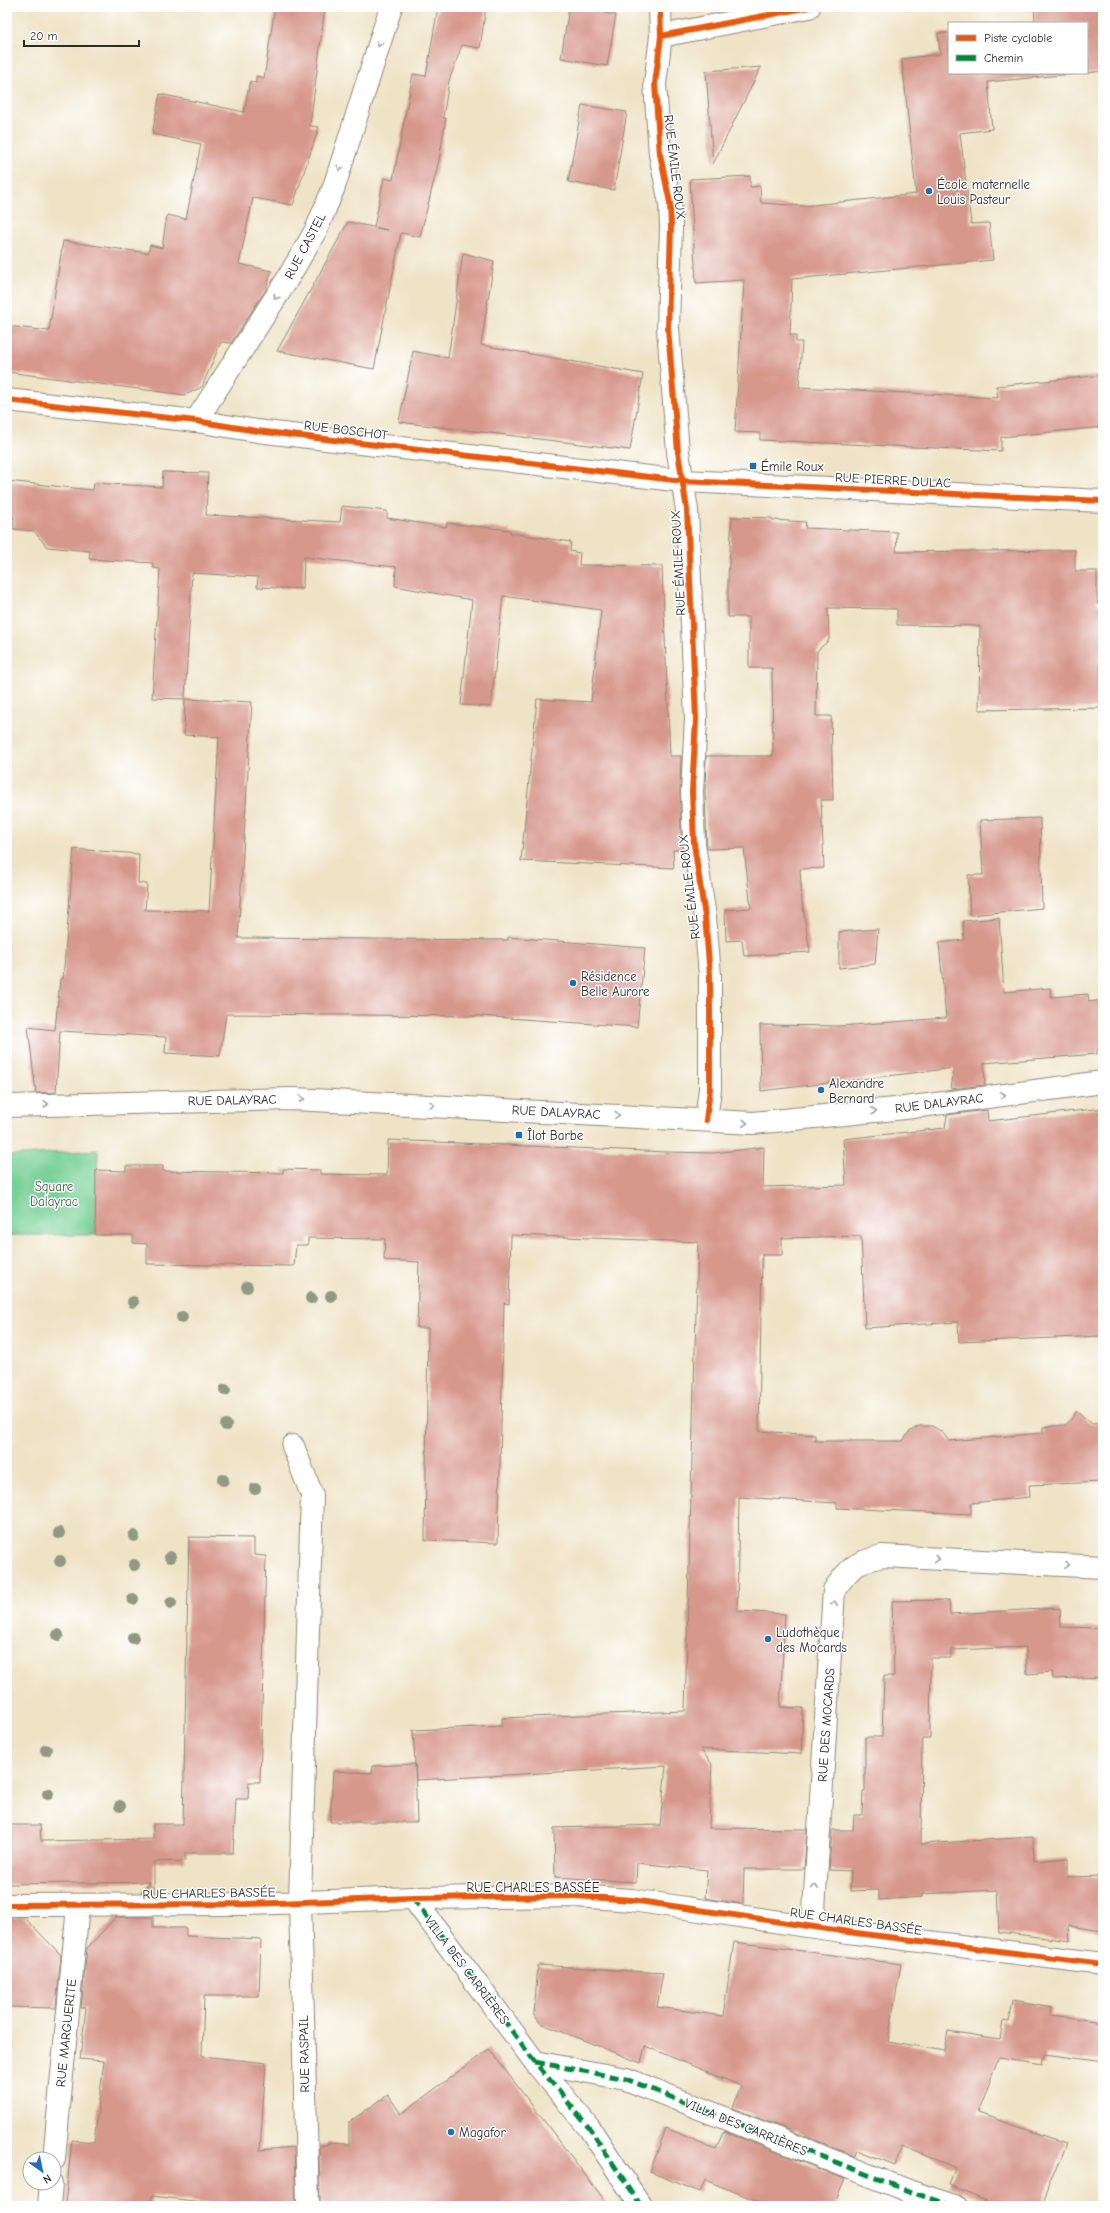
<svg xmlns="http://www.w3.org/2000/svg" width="1110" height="2213" viewBox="0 0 1110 2213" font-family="'Comic Neue',sans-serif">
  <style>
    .green { fill: #77d096; stroke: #517e60 }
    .building { fill: #d7988c }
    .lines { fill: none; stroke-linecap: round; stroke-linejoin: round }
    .minor-casing { stroke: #8d8778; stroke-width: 24 }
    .major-casing { stroke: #8d8778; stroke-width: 24 }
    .minor { stroke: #fff; stroke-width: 22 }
    .major { stroke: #fff; stroke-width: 22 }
    .quiet { stroke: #00873e; stroke-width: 5; stroke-dasharray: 10 5; stroke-linecap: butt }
    .cycleway-casing { stroke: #fff; stroke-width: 8 }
    .cycleway { stroke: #e8590c; stroke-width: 6 }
    .tree { fill: #909982 }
    .oneway { stroke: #a0a0a0 }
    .poi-dot { fill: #1f6fb2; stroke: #fff; stroke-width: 1.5 }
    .labels { text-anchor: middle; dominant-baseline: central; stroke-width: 3; stroke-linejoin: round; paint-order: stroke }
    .street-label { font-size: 13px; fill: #2b2b2b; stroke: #fff }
    .poi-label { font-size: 13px; fill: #2b2b2b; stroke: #fff; text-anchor: start }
    .park-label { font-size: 13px; fill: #425d4b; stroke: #fff }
  </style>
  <rect width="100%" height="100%" fill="#fff"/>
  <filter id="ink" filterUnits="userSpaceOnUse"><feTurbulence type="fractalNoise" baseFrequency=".025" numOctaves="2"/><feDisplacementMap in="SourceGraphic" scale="8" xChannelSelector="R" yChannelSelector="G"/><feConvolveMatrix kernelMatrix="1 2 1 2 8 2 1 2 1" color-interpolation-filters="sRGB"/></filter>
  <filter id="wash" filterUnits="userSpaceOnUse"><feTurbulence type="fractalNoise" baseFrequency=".012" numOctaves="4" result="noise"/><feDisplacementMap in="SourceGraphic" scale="16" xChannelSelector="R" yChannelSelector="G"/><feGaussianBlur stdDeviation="0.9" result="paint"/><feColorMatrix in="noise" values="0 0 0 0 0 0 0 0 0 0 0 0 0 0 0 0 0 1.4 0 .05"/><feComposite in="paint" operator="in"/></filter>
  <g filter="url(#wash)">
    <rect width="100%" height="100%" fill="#efe3c6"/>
    <path class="green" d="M 98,1150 L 95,1235 L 7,1235 L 7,1156 Z"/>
    <g id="blocks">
      <path class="building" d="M 275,7 L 325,7 L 310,126 L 319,127 L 293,205 L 253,198 L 239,264 L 272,271 L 265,291 L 231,343 L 221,342 L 202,387 L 185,395 L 7,372 L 7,326 L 49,331 L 63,241 L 148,253 L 150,245 L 162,248 L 167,215 L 186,219 L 201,144 L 152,134 L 160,94 L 244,112 L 250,81 L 256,83 L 256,76 L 264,78 Z
        M 438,7 L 486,7 L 480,48 L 462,45 L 449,81 L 443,118 L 446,118 L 439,160 L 420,237 L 401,233 L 374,369 L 277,351 L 348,222 L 387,230 L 374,227 L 384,178 L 393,180 L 413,74 L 426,76 Z
        M 569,7 L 616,15 L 607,66 L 561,58 Z
        M 1034,7 L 1103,7 L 1103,71 L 1087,73 L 1087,23 L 1035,23 Z
        M 938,33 L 949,33 L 949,73 L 1083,73 L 988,82 L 992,129 L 960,133 L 971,224 L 989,223 L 993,260 L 792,279 L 790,335 L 796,335 L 796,342 L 802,342 L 799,387 L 998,398 L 996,386 L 1103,375 L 1103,427 L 1001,437 L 1001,451 L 760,440 L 760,433 L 735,432 L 744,280 L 696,283 L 690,179 L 750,176 L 750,187 L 760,186 L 761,203 L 804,206 L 916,194 L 902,59 L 940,54 Z
        M 761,67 L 713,164 L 706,71 Z
        M 582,105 L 627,112 L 614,190 L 568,182 Z
        M 463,253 L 494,261 L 481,345 L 643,374 L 630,450 L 399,422 L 413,351 L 448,358 Z
        M 163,472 L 208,473 L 206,515 L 340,522 L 342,506 L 387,511 L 387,518 L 446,527 L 447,523 L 510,530 L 510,533 L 571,542 L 570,551 L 580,553 L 579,565 L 662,566 L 670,756 L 681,756 L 680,792 L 682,850 L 673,850 L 674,868 L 521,861 L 537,699 L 591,702 L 601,610 L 503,596 L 491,707 L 461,705 L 472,600 L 395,586 L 396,567 L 304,557 L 303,589 L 257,587 L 258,577 L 192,573 L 185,699 L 152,698 L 160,569 L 153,568 L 153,563 L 89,559 L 90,551 L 47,547 L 34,531 L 13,529 L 14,516 L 7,516 L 7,481 L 93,490 L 94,483 L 162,487 Z
        M 732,517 L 772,518 L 773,520 L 806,522 L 805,528 L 897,532 L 896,552 L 1075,550 L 1075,571 L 1097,571 L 1097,604 L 1103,604 L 1103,658 L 1100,658 L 1102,708 L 979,710 L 980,626 L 897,625 L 897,609 L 828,608 L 829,640 L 817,651 L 816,716 L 831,716 L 833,800 L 821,800 L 824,868 L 800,869 L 802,902 L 810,952 L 744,956 L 742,940 L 726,941 L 725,910 L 751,908 L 744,848 L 707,849 L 705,792 L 706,756 L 773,756 L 772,668 L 749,668 L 749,617 L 728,617 L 728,579 Z
        M 185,699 L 252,702 L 238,938 L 508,940 L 508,937 L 645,948 L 637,1027 L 479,1016 L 226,1014 L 220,1056 L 165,1053 L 166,1037 L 60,1031 L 56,1092 L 36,1093 L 28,1027 L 55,1030 L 60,979 L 63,979 L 74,849 L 139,854 L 138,883 L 147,884 L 145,910 L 209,911 L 219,737 L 184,735 Z
        M 1040,818 L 1042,908 L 970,915 L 968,875 L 983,875 L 980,820 Z
        M 999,918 L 1004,992 L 1050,988 L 1051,997 L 1088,994 L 1089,1002 L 1103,1000 L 1103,1050 L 1097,1050 L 1097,1054 L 984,1063 L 985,1085 L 951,1089 L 954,1068 L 761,1091 L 760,1025 L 840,1026 L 946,1018 L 939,943 L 964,940 L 963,921 Z
        M 878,929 L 875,964 L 839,968 L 839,932 Z
        M 1103,1108 L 1103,1336 L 959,1342 L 958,1322 L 865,1328 L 861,1236 L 782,1238 L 782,1255 L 762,1255 L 759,1431 L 815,1435 L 815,1441 L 903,1441 L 909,1432 L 919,1426 L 932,1426 L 942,1432 L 949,1441 L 1043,1433 L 1043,1427 L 1066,1425 L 1077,1411 L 1092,1424 L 1103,1423 L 1103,1482 L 1029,1485 L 1030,1497 L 971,1503 L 971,1514 L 837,1508 L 837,1503 L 739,1497 L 737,1611 L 785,1614 L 780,1707 L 803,1708 L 801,1754 L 700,1749 L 712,1764 L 709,1828 L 807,1829 L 804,1869 L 744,1869 L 743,1904 L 705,1898 L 707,1870 L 637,1863 L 636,1882 L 555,1877 L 554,1828 L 660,1825 L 666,1766 L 416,1780 L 413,1730 L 502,1726 L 502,1718 L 685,1711 L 698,1242 L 511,1235 L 509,1304 L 504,1303 L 498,1543 L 425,1540 L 428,1328 L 417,1328 L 419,1262 L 384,1260 L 385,1239 L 308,1238 L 308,1245 L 296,1245 L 294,1266 L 147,1264 L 147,1244 L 133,1243 L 133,1235 L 95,1235 L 96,1170 L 126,1171 L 126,1166 L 163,1166 L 163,1171 L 283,1173 L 283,1169 L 320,1170 L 320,1174 L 387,1175 L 388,1140 L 667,1152 L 714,1153 L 764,1147 L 763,1187 L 846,1185 L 843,1139 L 945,1128 L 947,1115 L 987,1110 L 988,1121 Z
        M 189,1537 L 254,1538 L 254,1555 L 266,1556 L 260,1782 L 249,1782 L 248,1799 L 236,1799 L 233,1853 L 185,1853 L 185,1861 L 154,1862 L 154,1892 L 141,1892 L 151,1882 L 7,1884 L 7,1825 L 40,1825 L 41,1841 L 153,1839 L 153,1824 L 183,1824 Z
        M 949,1600 L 950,1614 L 1060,1608 L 1061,1627 L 1103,1628 L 1103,1677 L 1053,1679 L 1052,1672 L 1027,1674 L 1026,1647 L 951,1650 L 951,1658 L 931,1658 L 930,1738 L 922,1738 L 921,1844 L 1033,1837 L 1034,1861 L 1068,1858 L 1068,1877 L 1103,1876 L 1102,1931 L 1069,1926 L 1070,1941 L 999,1932 L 997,1890 L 922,1894 L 922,1897 L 879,1900 L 879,1890 L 850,1891 L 851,1871 L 829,1870 L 832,1830 L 853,1830 L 854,1815 L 862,1815 L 863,1791 L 865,1791 L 865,1737 L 882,1737 L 884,1676 L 894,1676 L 892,1601 Z
        M 415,1764 L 417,1822 L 330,1822 L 333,1771 L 372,1773 L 373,1766 Z
        M 7,1917 L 24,1917 L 61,1955 L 56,2008 L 7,2007 Z
        M 116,1917 L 153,1917 L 153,1928 L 186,1928 L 186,1936 L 261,1939 L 259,1996 L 204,1996 L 202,2056 L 266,2063 L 260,2150 L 294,2147 L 296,2206 L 235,2206 L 152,2196 L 150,2206 L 82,2206 L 65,2204 L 72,2140 L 94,2142 L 104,2061 L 80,2059 L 86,2008 L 81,2008 L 87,1948 Z
        M 734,1942 L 901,1964 L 888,2041 L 944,2051 L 948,2031 L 1000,2039 L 1003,2021 L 1009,2022 L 1013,2000 L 1052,2007 L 1051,2015 L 1103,2022 L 1103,2062 L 1045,2054 L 1043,2064 L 999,2057 L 978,2113 L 1066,2143 L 1041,2206 L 999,2206 L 949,2186 L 956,2168 L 902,2146 L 895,2165 L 857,2150 L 855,2156 L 733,2108 L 741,2086 L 645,2046 L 641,2063 L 540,2023 L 534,2014 L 538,1965 L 663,1973 L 657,2007 L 723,2016 Z
        M 489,2049 L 609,2206 L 320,2206 L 319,2146 L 327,2145 L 327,2143 L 349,2144 L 349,2122 L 388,2095 L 401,2114 Z
        M 666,2128 L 716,2149 L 723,2131 L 845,2179 L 834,2206 L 770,2206 L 705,2180 L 700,2192 L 650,2172 Z"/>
    </g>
  </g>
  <g filter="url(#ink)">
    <use href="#blocks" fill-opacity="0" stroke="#8d8778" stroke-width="1"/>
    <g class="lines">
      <defs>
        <path id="minor" d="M 660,7 L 661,36 L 655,84 L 660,154 L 670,203 L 671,226 L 668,328 L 678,452 L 687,510 L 696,719 L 692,792 L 694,844 L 705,917 L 710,975 L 710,1089 L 706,1120
          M 661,36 L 809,7
          M 196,421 L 285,283 L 316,230 L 334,187 L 391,7
          M 293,1446 L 312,1495 L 300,1901 L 308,2206
          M 413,1898 L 535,2062 L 590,2129 L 641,2206
          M 7,1905 L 246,1904 L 413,1898 L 576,1896 L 632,1900 L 848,1932 L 1103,1964
          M 813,1926 L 834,1590 C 850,1567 855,1563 882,1556 L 1103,1567
          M 535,2062 L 626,2079 L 911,2192 L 954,2206
          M 54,2159 L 78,1906
          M 49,2206 L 51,2183"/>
        <path id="major" d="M 7,400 L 196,421 L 257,431 L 683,481 L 1103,501
          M 7,1106 L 294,1099 L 753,1123 L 905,1108 L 1103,1082"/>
      </defs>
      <use href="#minor" class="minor-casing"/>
      <use href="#major" class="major-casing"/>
      <use href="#minor" class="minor"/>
      <use href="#major" class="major"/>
      <path class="quiet" d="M 413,1898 L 535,2062 L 590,2129 L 641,2206
        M 535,2062 L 626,2079 L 911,2192 L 954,2206"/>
      <defs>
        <path id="cycleway" d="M 660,7 L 661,36 L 655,84 L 660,154 L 670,203 L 671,226 L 668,328 L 678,452 L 687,510 L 696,719 L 692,792 L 694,844 L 705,917 L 710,975 L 710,1089 L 706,1120
          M 661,36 L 809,7
          M 7,400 L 196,421 L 257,431 L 683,481 L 1103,501
          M 7,1905 L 246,1904 L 413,1898 L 576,1896 L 632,1900 L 848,1932 L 1103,1964"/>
      </defs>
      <use href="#cycleway" class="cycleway-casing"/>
      <use href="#cycleway" class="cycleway"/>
    </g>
    <g class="tree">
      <circle cx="247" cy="1287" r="6"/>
      <circle cx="331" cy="1296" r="6"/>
      <circle cx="311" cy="1298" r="6"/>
      <circle cx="133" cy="1302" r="6"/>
      <circle cx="182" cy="1317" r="6"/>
      <circle cx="225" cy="1390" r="6"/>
      <circle cx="226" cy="1425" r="6"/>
      <circle cx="223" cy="1480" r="6"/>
      <circle cx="255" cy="1489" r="6"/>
      <circle cx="59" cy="1533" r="6"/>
      <circle cx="134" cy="1536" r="6"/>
      <circle cx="170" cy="1557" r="6"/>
      <circle cx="60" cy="1561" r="6"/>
      <circle cx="134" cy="1565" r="6"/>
      <circle cx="133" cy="1599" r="6"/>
      <circle cx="171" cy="1603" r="6"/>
      <circle cx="58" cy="1635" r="6"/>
      <circle cx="133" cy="1638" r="6"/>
      <circle cx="46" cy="1750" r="6"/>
      <circle cx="48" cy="1794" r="6"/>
      <circle cx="120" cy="1806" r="6"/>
    </g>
    <defs><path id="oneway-chevron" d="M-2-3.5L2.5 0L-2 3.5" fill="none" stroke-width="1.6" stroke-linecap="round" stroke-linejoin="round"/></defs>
    <g class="oneway">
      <use href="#oneway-chevron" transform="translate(379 44) rotate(108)"/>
      <use href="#oneway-chevron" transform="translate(340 168) rotate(108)"/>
      <use href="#oneway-chevron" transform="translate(276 297) rotate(123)"/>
      <use href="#oneway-chevron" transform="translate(1003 1095) rotate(-7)"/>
      <use href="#oneway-chevron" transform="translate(302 1099) rotate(3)"/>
      <use href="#oneway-chevron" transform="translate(46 1104) rotate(-3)"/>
      <use href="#oneway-chevron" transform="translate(432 1105) rotate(3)"/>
      <use href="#oneway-chevron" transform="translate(874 1111) rotate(-6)"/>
      <use href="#oneway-chevron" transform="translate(617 1115) rotate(3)"/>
      <use href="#oneway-chevron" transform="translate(745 1123) rotate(4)"/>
      <use href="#oneway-chevron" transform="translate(937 1559) rotate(3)"/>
      <use href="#oneway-chevron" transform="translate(1067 1565) rotate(3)"/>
      <use href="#oneway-chevron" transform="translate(834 1603) rotate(-86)"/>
      <use href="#oneway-chevron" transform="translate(815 1887) rotate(-86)"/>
    </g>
  </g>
  <g class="poi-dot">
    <circle cx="929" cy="191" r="4"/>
    <rect x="749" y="462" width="8" height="8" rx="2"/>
    <circle cx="573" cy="983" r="4"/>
    <circle cx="821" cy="1090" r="4"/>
    <rect x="515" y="1131" width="8" height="8" rx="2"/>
    <circle cx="768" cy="1639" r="4"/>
    <circle cx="451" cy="2132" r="4"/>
  </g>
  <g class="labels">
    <g class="street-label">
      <text transform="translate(675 167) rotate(83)">RUE ÉMILE ROUX</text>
      <text transform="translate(305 246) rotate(-62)">RUE CASTEL</text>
      <text transform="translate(346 430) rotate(7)">RUE BOSCHOT</text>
      <text transform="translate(893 480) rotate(3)">RUE PIERRE DULAC</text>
      <text transform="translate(678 563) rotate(-93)">RUE ÉMILE ROUX</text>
      <text transform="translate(689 887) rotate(-97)">RUE ÉMILE ROUX</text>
      <text transform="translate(232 1100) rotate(-1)">RUE DALAYRAC</text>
      <text transform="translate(939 1103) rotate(-7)">RUE DALAYRAC</text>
      <text transform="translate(556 1112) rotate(3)">RUE DALAYRAC</text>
      <text transform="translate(826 1725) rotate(-86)">RUE DES MOCARDS</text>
      <text x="533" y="1887">RUE CHARLES BASSÉE</text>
      <text transform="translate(209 1893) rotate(-1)">RUE CHARLES BASSÉE</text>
      <text transform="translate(856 1921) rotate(8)">RUE CHARLES BASSÉE</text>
      <text transform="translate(467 1970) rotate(53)">VILLA DES CARRIÈRES</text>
      <text transform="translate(66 2033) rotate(-84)">RUE MARGUERITE</text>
      <text transform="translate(304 2054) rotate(-91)">RUE RASPAIL</text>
      <text transform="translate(746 2127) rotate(22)">VILLA DES CARRIÈRES</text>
    </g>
    <g class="poi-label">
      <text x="937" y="184">École maternelle<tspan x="937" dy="15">Louis Pasteur</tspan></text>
      <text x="761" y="466">Émile Roux</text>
      <text x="581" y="976">Résidence<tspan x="581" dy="15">Belle Aurore</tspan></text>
      <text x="829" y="1083">Alexandre<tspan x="829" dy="15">Bernard</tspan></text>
      <text x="527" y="1135">Îlot Barbe</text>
      <text x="776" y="1632">Ludothèque<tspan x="776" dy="15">des Mocards</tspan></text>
      <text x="459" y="2132">Magafor</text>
    </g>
    <g class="park-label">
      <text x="54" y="1186">Square<tspan x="54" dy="15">Dalayrac</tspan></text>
    </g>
  </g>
  <rect width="1110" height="2213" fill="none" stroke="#fff" stroke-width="24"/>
  <rect x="948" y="22" width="140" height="52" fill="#ffffff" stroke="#aaaaaa"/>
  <rect x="956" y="35" width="20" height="6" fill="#e8590c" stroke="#aaaaaa"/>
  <text x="984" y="42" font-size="12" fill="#2b2b2b">Piste cyclable</text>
  <rect x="956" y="55" width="20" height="6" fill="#00873e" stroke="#aaaaaa"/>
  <text x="984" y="62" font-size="12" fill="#2b2b2b">Chemin</text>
  <g transform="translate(42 2171) rotate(147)"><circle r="19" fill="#ffffff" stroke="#aaaaaa"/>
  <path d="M0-3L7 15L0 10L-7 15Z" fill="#1f6fb2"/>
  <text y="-6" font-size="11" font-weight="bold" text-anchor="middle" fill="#2b2b2b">N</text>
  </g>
  <path d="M24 40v6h115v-6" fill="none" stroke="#2b2b2b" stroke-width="2"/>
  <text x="30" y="40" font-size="12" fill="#2b2b2b" stroke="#ffffff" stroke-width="3" paint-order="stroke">20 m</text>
</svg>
